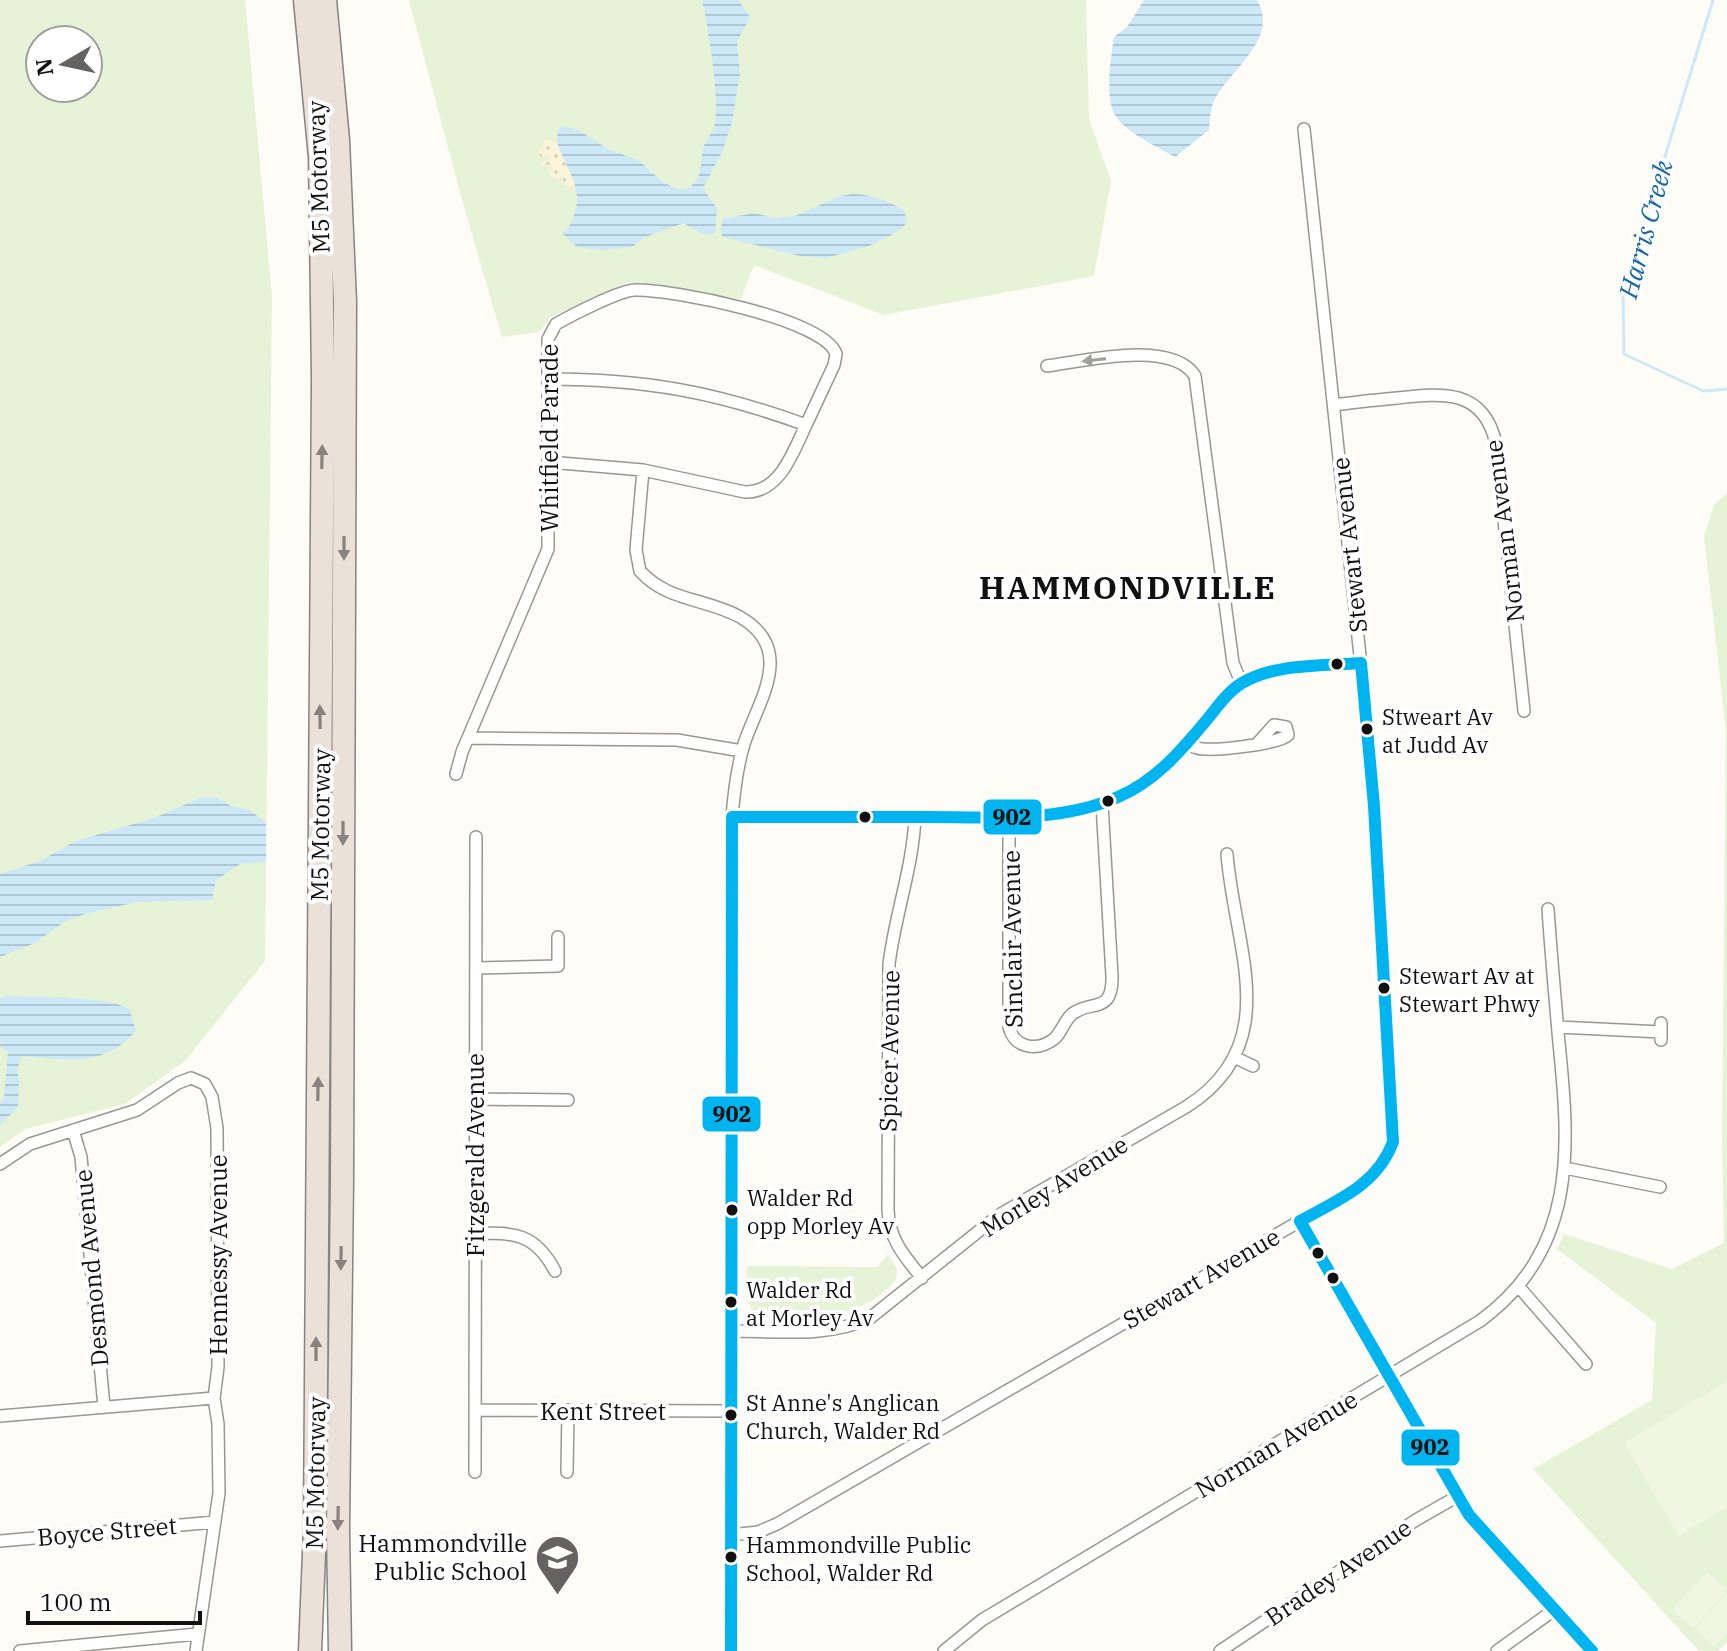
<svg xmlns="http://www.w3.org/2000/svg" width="1727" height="1651" viewBox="0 0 1727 1651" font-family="'IBM Plex Serif',serif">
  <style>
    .grass { fill: #e7f3d7; fill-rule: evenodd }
    .sand { fill: url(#sand-dots) }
    .pitch { fill: #f0f6e1 }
    .water { fill: url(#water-rules) }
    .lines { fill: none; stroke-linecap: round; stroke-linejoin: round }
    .stream { stroke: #cde8f7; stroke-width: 3 }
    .street-casing { stroke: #979795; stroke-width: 14 }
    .highway-casing { stroke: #858482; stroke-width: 25 }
    .street { stroke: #fffffe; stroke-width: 11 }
    .highway { stroke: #eae1d8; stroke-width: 22 }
    .bus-1-casing { stroke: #fff; stroke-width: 18 }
    .bus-1 { stroke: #00b5ef; stroke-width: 12 }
    .oneway { fill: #a0a09f }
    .oneway2 { fill: #88837e }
    .bus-dot { fill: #111; stroke: #fff; stroke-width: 3 }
    .labels { text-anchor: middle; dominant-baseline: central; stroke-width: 8; stroke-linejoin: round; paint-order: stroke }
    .bus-label { font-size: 22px; fill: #111; stroke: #fff; text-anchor: start }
    .street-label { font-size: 24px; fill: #111; stroke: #fff }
    .poi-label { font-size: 24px; fill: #111; stroke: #fff; text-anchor: end }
    .water-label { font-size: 26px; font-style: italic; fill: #1768a6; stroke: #fff }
    .district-label { font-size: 32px; font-weight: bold; letter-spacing: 2px; fill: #111; stroke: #fff }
    .line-badge { stroke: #fff; stroke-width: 3 }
    .pale-badge-label { font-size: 22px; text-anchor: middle; font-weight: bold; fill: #111 }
  </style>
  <defs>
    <pattern id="sand-dots" width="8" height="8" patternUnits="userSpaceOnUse" patternTransform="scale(2)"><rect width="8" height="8" fill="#fcf4d9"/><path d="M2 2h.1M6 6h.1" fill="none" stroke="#d7d0b9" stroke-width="1.8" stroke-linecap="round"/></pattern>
    <pattern id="water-rules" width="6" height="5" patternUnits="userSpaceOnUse" patternTransform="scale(2)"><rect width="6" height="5" fill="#cde8f7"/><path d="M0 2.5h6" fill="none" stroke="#afc6d3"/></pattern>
  </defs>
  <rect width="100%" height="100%" fill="#fdfcf7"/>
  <path class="grass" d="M 0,0 L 245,0 L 272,297 L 265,961 L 185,1061 L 125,1104 L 26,1129 L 0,1147 ZM 40,40 L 88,40 L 88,88 L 40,88 Z
    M 409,0 L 1086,0 L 1089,119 L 1111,181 L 1094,276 L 884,315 L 754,265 L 741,299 L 628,282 L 551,317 L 539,332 L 502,337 L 460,193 Z
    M 1727,493 L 1727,1642 L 1718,1651 L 1699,1651 L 1533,1469 L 1652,1400 L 1656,1323 L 1557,1249 L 1564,1234 L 1672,1269 L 1724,1243 L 1722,1136 L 1726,732 L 1704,536 L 1714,505 Z
    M 888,1254 L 897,1269 C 898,1280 893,1284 886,1290 C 851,1321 810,1318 767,1318 C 742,1314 747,1286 747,1266 L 877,1267 Z"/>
  <path class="sand" d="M 546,139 L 556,141 L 576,186 L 565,186 L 562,176 L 559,179 L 551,177 L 549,171 L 554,169 L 550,164 L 542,167 L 541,163 L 550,159 L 548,154 L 541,157 L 538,153 L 539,150 L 545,148 L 543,144 Z"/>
  <path class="pitch" d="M 1727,1381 L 1727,1507 L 1679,1536 L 1624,1443 Z
    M 1707,1572 L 1727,1590 L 1693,1629 L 1672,1610 Z
    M 1727,1592 L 1727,1633 L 1715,1647 L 1695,1629 Z"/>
  <path class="water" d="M 702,0 L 738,0 L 750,17 L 737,42 L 740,74 L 732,122 L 722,152 L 703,188 L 717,209 L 715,234 L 702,234 L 684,223 L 645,237 L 632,247 L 601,250 L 577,247 L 562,233 C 569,229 570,225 573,218 C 590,176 546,153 560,127 C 578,125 593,141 608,149 C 617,154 628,155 637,160 C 653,170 679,207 697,179 C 702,171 701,158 703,149 C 705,141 711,135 714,127 C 721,105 708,25 702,0 Z
    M 1144,0 L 1257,0 C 1280,39 1230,69 1215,99 C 1210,107 1210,121 1209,130 L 1175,157 C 1158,147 1122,131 1114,113 C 1105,94 1111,57 1114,37 L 1127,27 Z
    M 853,194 C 873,195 886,200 904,210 L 907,223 L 897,232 L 869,246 L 826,258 L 800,256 L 723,237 L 721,233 L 722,219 L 754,213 L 774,218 L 795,216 L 840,196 Z
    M 216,797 L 231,806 L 250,810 L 266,823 L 266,862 L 240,864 L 216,880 L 212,900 L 137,902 L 85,914 L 64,922 L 35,943 L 0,957 L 0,874 L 40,861 L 76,841 L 154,818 L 200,798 Z
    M 7,996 C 32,997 114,996 130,1010 L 136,1031 C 102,1069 67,1059 22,1056 L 17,1070 L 19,1080 L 18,1107 L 0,1125 L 0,1103 L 4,1098 L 8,1052 L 0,1046 L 0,998 Z"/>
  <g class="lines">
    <path class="stream" d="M 1713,0 L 1623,293 L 1624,354 L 1703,391 L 1727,389"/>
    <defs>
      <path id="street" d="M 1047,366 C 1084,361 1172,339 1195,376 L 1233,663 L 1241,682
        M 549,379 C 644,379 716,392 806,425 C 793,452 780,493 745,492 L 643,470 L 549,462
        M 1334,405 C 1355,402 1376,400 1397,398 C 1442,393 1484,388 1496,444 L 1524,711
        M 643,470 L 636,550 L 640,571 C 668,602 706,598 740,617 C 797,650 758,701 744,744 C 737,767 734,792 732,817 L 731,1651
        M 468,738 L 677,740 L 742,751
        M 1185,743 C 1188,744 1195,748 1197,748 C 1212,752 1279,744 1288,735 L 1286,727 L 1274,725 L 1257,744
        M 456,774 L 462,752 L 548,549 L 548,339 L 556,324 C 570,316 620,290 635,290 C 671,289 825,319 836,354 L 834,365 L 806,425
        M 732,817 L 1009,817 C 1059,815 1111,810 1152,777 C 1182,753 1206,719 1232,690 C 1259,665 1325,667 1361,663
        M 915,817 C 913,867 895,915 889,964 L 888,1210 C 889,1239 904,1256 922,1278
        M 1009,817 L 1009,1027 C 1014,1048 1037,1052 1054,1039 C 1062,1032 1064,1021 1072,1014 C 1091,999 1113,1015 1112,976 L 1102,804
        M 476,968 L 558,966 L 558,937
        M 1661,1023 L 1661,1040
        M 1558,1027 L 1661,1032
        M 1234,1057 L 1253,1066
        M 475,1099 L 568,1100
        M 73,1130 L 81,1157 L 104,1407
        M 0,1164 L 30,1144 L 137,1110 L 178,1083 L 191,1078 L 205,1084 L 212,1097 L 217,1128 L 218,1367 L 214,1398 L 218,1424 L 219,1493 L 196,1651
        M 1565,1168 L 1660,1187
        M 1300,1221 L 1469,1515 L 1592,1651
        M 475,1233 C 515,1233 535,1233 555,1271
        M 1519,1287 L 1586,1364
        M 732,1331 C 777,1331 828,1338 870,1318 L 999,1215 L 1186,1107 C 1286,1044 1234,947 1227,854
        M 475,1410 L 732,1411
        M 0,1416 L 214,1398
        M 475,1472 L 476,837
        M 567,1472 L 568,1410
        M 731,1535 L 758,1532 L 777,1524 L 1357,1188 C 1386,1171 1395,1148 1393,1115 L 1370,750 L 1304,129
        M 0,1541 L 215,1522
        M 20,1651 L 197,1634
        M 944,1651 L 982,1620 L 1480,1321 C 1577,1250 1570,1150 1559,1043 C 1555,998 1551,953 1548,909
        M 1220,1651 L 1416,1520 L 1458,1496
        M 1497,1651 L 1554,1610"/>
      <path id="highway" d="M 305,0 L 320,157 L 323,377 L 315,1529 L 310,1651
        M 325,0 L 338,140 L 345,302 L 342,1180 L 338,1529 L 340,1651"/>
    </defs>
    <use href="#street" class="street-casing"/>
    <use href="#highway" class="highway-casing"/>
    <use href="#street" class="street"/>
    <use href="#highway" class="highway"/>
    <defs>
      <path id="bus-1" d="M 732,817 C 797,817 862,817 926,817 C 989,817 1059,823 1118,797 C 1154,782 1180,752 1205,722 C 1216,709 1227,692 1242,683 C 1276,663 1323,666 1361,663
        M 1300,1221 C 1338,1200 1377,1185 1393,1142 L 1374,806 L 1361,663
        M 1300,1221 L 1469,1515 L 1592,1651
        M 731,1651 L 732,817"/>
    </defs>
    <use href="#bus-1" class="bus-1-casing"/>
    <use href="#bus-1" class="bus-1"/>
  </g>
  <defs><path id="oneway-solid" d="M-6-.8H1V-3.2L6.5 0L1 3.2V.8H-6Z" transform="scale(2)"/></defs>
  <use class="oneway" href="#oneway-solid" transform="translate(1094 360) rotate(173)"/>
  <g class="oneway2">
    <use href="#oneway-solid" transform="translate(322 457) rotate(-89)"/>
    <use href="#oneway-solid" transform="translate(344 548) rotate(90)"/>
    <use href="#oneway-solid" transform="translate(320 717) rotate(-91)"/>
    <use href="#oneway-solid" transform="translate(343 833) rotate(90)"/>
    <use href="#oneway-solid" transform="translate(318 1089) rotate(-89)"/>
    <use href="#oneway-solid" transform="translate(341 1258) rotate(91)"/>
    <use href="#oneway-solid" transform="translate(316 1349) rotate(-90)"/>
    <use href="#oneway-solid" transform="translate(338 1518) rotate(91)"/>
  </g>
  <defs>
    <symbol id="school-pin" viewBox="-11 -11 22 30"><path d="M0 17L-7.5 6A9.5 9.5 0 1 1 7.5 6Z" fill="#646362" stroke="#fff"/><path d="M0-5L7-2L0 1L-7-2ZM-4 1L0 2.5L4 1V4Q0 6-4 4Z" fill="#fff"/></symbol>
  </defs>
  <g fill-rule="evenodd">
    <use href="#school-pin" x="532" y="1532" width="51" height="69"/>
  </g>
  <g class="bus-dot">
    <circle cx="1337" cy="664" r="7"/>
    <circle cx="1367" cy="729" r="7"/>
    <circle cx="1108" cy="801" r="7"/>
    <circle cx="865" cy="817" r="7"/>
    <circle cx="1384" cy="988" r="7"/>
    <circle cx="732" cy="1210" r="7"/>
    <circle cx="1318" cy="1253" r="7"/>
    <circle cx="1333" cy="1278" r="7"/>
    <circle cx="731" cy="1302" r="7"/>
    <circle cx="731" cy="1415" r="7"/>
    <circle cx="731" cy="1557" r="7"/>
  </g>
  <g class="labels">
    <g class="bus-label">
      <text x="1382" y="716">Stweart Av<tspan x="1382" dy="28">at Judd Av</tspan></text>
      <text x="1399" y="975">Stewart Av at<tspan x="1399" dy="28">Stewart Phwy</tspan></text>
      <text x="747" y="1197">Walder Rd<tspan x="747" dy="28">opp Morley Av</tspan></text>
      <text x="746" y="1289">Walder Rd<tspan x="746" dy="28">at Morley Av</tspan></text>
      <text x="746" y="1402">St Anne's Anglican<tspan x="746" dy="28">Church, Walder Rd</tspan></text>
      <text x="746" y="1544">Hammondville Public<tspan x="746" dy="28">School, Walder Rd</tspan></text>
    </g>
    <g class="street-label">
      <text transform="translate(318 177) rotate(-92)">M5 Motorway</text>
      <text transform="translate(549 438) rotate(-90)">Whitfield Parade</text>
      <text transform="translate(1504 531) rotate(-97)">Norman Avenue</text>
      <text transform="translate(1349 545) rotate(-96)">Stewart Avenue</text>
      <text transform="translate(320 825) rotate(-89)">M5 Motorway</text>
      <text transform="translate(1012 939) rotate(-91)">Sinclair Avenue</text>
      <text transform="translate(889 1051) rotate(-89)">Spicer Avenue</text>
      <text transform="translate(475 1155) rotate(-90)">Fitzgerald Avenue</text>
      <text transform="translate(1054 1186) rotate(-32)">Morley Avenue</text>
      <text transform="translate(218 1255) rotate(-90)">Hennessy Avenue</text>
      <text transform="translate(91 1268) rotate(-95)">Desmond Avenue</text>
      <text transform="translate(1201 1278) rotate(-30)">Stewart Avenue</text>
      <text x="603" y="1411">Kent Street</text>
      <text transform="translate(1276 1444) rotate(-31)">Norman Avenue</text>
      <text transform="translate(315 1473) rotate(-89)">M5 Motorway</text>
      <text transform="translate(107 1531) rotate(-5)">Boyce Street</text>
      <text transform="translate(1338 1572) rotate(-34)">Bradey Avenue</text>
    </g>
    <g class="poi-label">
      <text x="527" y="1543">Hammondville<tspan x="527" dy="28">Public School</tspan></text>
    </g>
    <g class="water-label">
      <text transform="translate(1645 229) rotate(-75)">Harris Creek</text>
    </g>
    <g class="district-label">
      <text x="1128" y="587">HAMMONDVILLE</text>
    </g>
  </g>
  <g class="line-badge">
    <rect x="982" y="798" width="61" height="38" rx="8" fill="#00b5ef"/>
    <rect x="701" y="1095" width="61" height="38" rx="8" fill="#00b5ef"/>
    <rect x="1400" y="1428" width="61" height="39" rx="8" fill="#00b5ef"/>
  </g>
  <g class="pale-badge-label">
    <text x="1012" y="825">902</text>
    <text x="732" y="1122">902</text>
    <text x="1430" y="1455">902</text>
  </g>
  <g transform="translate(64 64) rotate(261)"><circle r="38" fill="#ffffff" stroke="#a0a0a0" stroke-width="2"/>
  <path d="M0-6L14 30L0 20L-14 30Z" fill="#646362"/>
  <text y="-12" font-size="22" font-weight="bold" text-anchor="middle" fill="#111111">N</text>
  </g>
  <path d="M28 1611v12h172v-12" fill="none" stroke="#111111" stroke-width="4"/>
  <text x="40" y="1611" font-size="24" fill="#111111" stroke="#ffffff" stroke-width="6" paint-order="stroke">100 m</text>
</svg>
